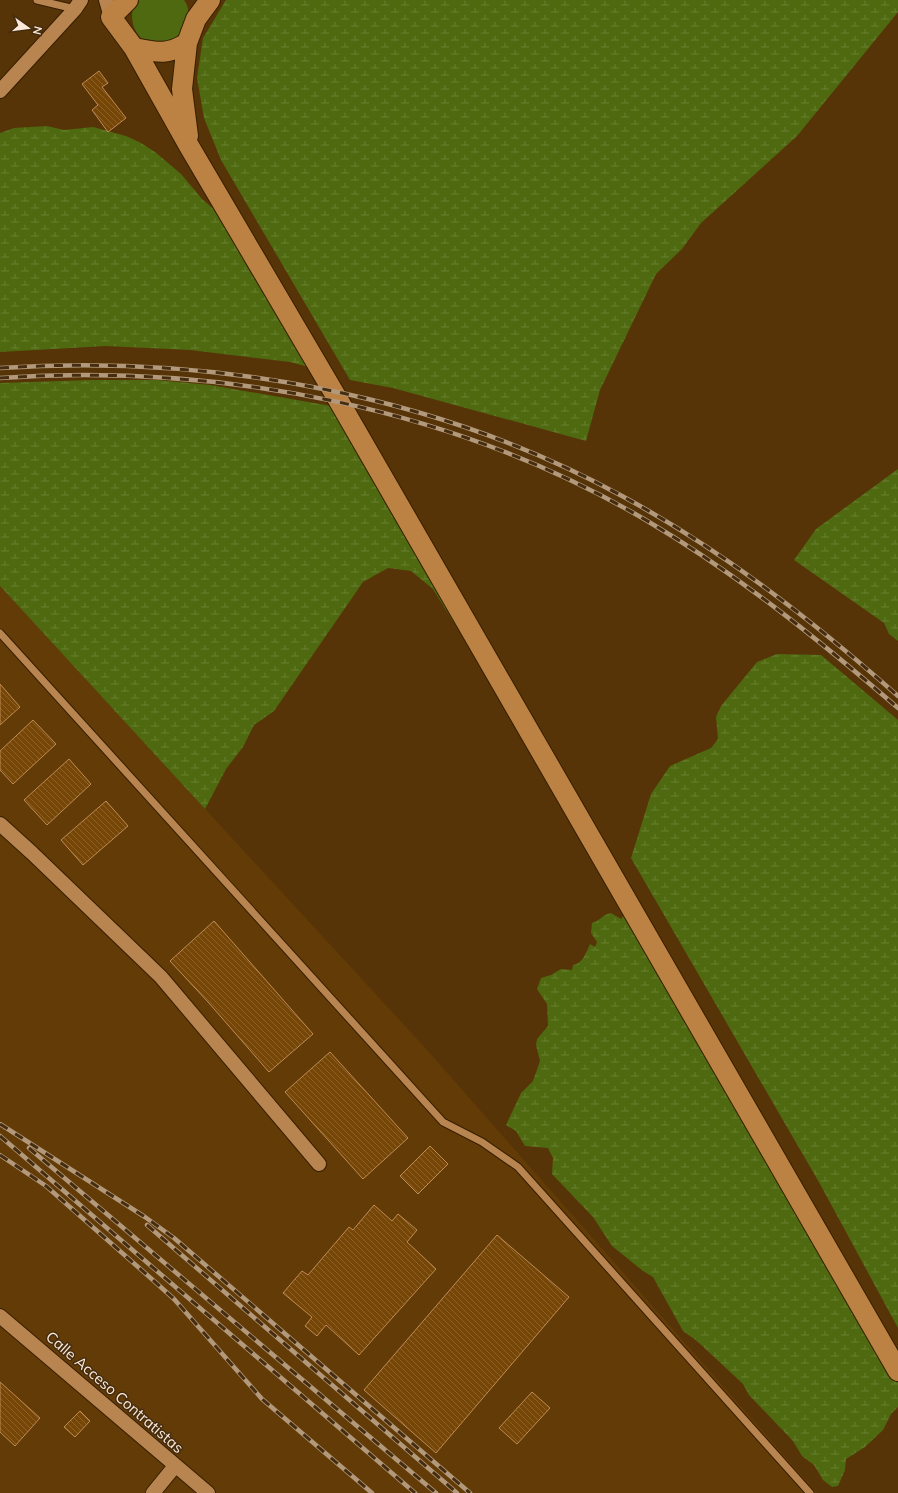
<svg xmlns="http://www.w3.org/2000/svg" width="898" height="1493" viewBox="0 0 898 1493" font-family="Mulish,sans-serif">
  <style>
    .built { fill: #633b07 }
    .green { fill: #4e690f }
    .wetland { fill: url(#wetland-marsh) }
    .building { fill: url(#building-back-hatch); stroke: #bf8b56 }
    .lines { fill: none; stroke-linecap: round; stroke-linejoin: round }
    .lane-casing { stroke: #361e01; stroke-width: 9 }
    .street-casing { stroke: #361e01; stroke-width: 16 }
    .secondary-casing { stroke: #361e01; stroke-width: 22 }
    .lane { stroke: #b88550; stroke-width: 7 }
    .street { stroke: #b88550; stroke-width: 14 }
    .secondary { stroke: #bb8243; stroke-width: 20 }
    .rail-casing { stroke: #b2997c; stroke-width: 4.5 }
    .rail { stroke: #462d10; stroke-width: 3; stroke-dasharray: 9; stroke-linecap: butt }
    .labels { text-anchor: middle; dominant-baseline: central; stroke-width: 3; stroke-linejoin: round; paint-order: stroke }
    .street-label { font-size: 15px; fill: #fbeada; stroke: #462d10 }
  </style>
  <defs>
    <pattern id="wetland-marsh" width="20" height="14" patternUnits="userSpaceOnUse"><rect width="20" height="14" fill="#4e690f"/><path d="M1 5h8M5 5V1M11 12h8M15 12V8" fill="none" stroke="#687f31"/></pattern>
    <pattern id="building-back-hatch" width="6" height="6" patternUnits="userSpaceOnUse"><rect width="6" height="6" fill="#764606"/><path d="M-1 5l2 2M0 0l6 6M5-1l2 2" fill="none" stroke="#8a612a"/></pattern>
  </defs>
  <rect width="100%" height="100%" fill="#573407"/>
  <path class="built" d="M 0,586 L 428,1051 L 817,1493 L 0,1493 Z"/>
  <path class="green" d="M 136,0 L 184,0 C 192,11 187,21 184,33 C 179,37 173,42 168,44 C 165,45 161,44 158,44 C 155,43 152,44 149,43 C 132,36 128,14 136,0 Z"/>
  <path class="wetland" d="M 226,0 L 898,0 L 898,12 L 797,136 L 701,223 L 682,249 L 656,274 L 600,390 L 586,441 L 393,388 L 350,380 L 221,160 L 204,118 L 197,78 L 203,38 Z
    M 47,126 L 64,130 L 93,127 L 126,136 L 141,143 L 155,152 L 181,174 L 202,199 L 227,221 L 316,369 L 290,362 L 190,350 L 106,346 L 0,352 L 0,133 L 14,128 Z
    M 92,380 L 157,380 L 210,385 L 337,407 L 510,713 L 433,589 L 411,571 L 388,568 L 363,582 L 274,711 L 254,725 L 243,747 L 226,769 L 205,809 L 0,586 L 0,383 Z
    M 898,469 L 898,641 L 889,634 L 884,623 L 794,560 L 816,529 Z
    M 777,654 L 821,655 L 898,720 L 898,1328 L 820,1184 L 631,858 L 651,794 L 670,766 L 711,748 L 718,739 L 716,717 L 721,706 L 757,662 Z
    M 627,911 L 898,1377 L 898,1407 L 891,1414 L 883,1430 L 865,1447 L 846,1459 L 845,1470 L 838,1486 L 832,1487 L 823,1480 L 814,1465 L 802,1456 L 793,1441 L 749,1395 L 743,1384 L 697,1341 L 683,1331 L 653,1277 L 643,1271 L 612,1246 L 593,1217 L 552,1174 L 553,1158 L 548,1148 L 525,1146 L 516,1131 L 506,1125 L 521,1093 L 533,1081 L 540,1061 L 536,1045 L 537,1039 L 548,1026 L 547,1004 L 537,989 L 541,978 L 551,975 L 561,969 L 572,970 L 573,965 C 583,963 586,953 590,944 L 595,947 L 597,942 L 591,933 L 592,923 C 600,921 603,914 611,913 L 621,919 Z"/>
  <path class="building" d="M 99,71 L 108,83 L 102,87 L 126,118 L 108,132 L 92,110 L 98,105 L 82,84 Z
    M 0,684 L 20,707 L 0,725 Z
    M 33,720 L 56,744 L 13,784 L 0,770 L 0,751 Z
    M 69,759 L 91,784 L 47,825 L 24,800 Z
    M 106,801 L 128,826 L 83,865 L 61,840 Z
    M 214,921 L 313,1034 L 269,1072 L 208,1002 L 170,961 Z
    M 330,1052 L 408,1138 L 363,1179 L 285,1092 Z
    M 430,1146 L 448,1164 L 418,1194 L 400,1176 Z
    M 374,1205 L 392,1221 L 398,1214 L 417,1230 L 407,1242 L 436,1269 L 359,1355 L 326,1325 L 317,1336 L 305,1326 L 312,1317 L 283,1293 L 302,1271 L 308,1275 L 349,1227 L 353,1230 Z
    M 497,1235 L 569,1297 L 436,1453 L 364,1390 Z
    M 0,1382 L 40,1418 L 15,1446 L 0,1432 Z
    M 532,1392 L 550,1408 L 517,1444 L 499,1428 Z
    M 80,1411 L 90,1421 L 75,1437 L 64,1427 Z"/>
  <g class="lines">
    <defs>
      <path id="lane" d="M 37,0 L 75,9
        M 0,633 L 443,1122 L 482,1142 L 518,1167 L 810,1493"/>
      <path id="street" d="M 106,0 L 111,17
        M 0,91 L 75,9 L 81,0
        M 0,824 L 32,853 L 161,977 L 319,1164
        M 0,1316 L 208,1493
        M 153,1493 L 175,1466"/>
      <path id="secondary" d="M 128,0 L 111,17 L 134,48 L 189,146 L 340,403 L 898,1371
        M 134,48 C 156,52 166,56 187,43
        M 188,136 L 182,89 L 187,43 L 196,19 L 210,0"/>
    </defs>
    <use href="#lane" class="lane-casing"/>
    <use href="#street" class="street-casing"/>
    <use href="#secondary" class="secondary-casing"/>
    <use href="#lane" class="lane"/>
    <use href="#street" class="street"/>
    <use href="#secondary" class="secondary"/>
    <defs>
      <path id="rail" d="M 0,368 C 211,354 436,394 622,496 C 722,550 812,620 898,696
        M 0,378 C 221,363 452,407 644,519 C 736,573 818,639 898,708
        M 0,1124 L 145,1217 L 174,1238 L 470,1493
        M 0,1136 L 415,1493
        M 29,1148 L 436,1493
        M 0,1155 L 46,1186 L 154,1281 L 174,1299 L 262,1399 L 372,1493
        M 147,1225 L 457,1493"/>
    </defs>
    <use href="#rail" class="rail-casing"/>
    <use href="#rail" class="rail"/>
  </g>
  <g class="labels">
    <g class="street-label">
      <text transform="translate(115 1392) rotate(41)">Calle Acceso Contratistas</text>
    </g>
  </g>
  <g transform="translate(28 28) rotate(104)" stroke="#462d10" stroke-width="3" paint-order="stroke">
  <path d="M0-3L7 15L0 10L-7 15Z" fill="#fbeada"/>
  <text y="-6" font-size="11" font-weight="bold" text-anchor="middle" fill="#fbeada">N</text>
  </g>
</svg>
